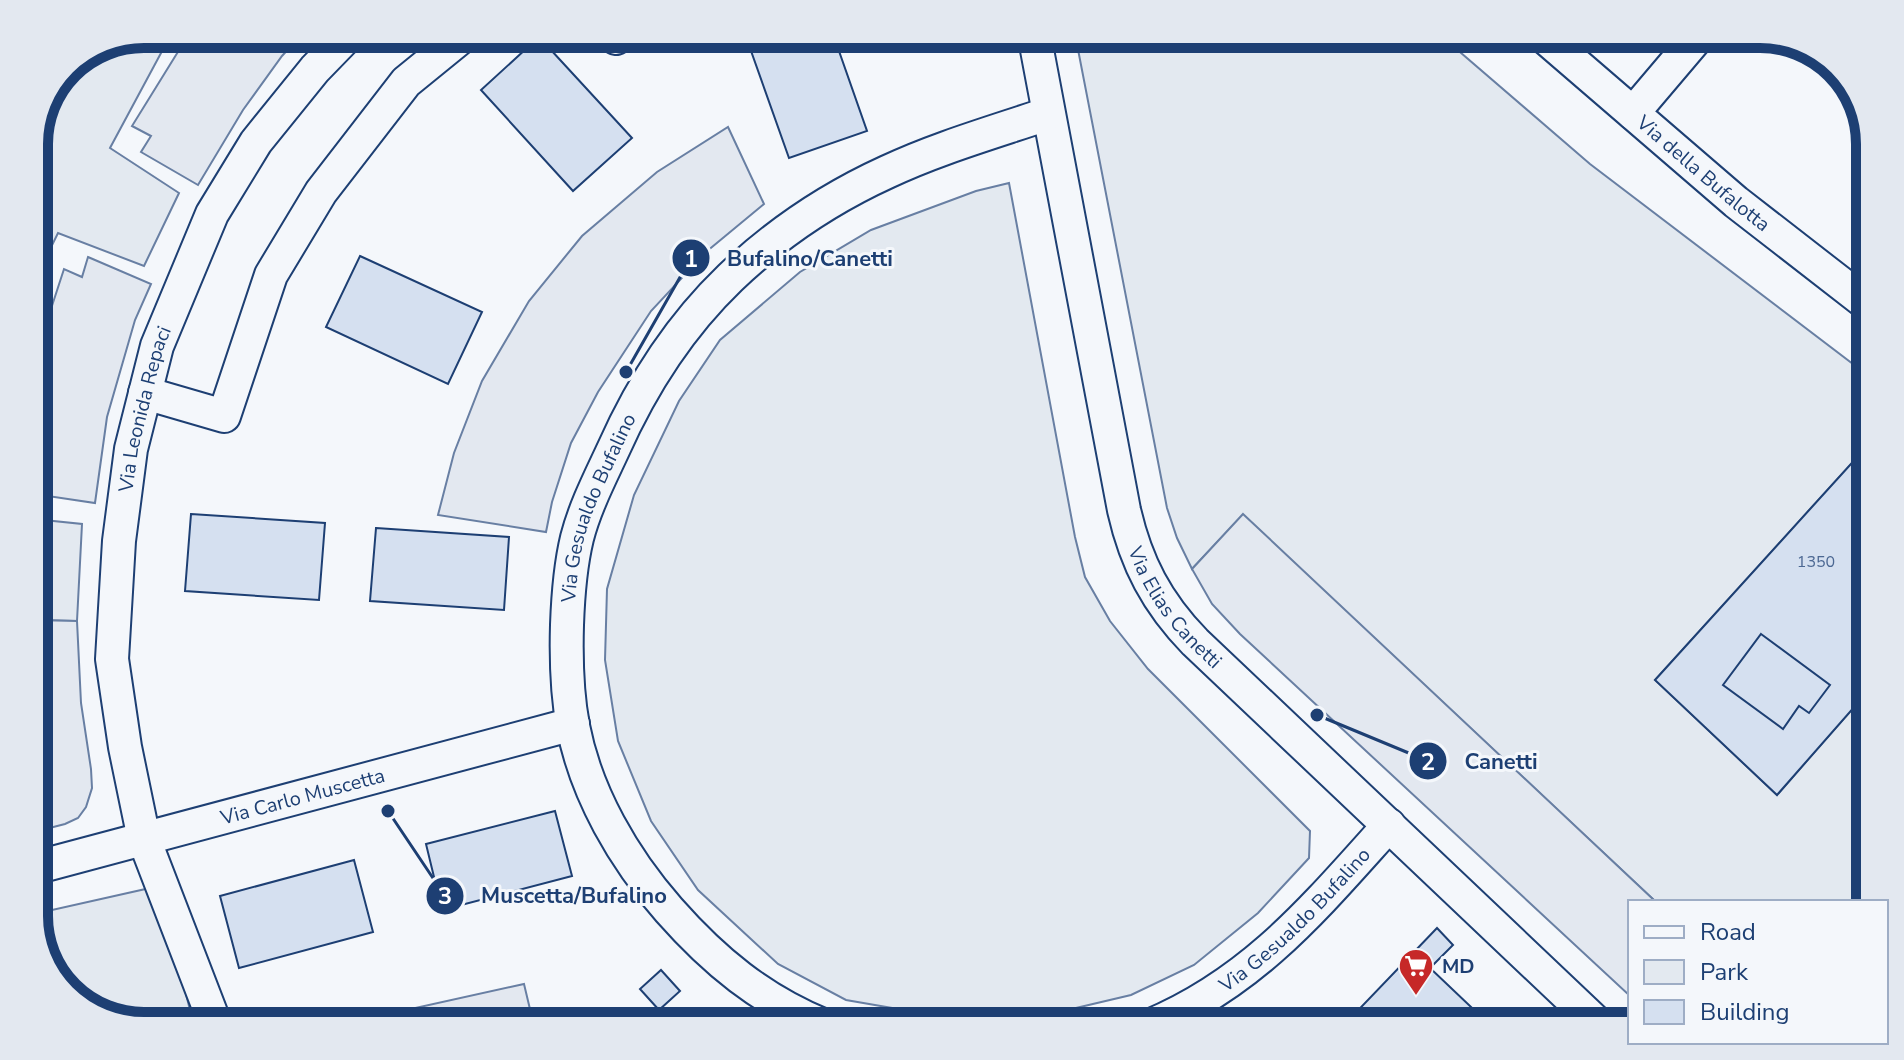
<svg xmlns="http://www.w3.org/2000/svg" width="1904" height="1060" viewBox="0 0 1904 1060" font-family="'Nunito Sans',sans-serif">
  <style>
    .green { fill: #e3e9f0; stroke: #687fa3; stroke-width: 2 }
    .parking { fill: #e3e8f0; stroke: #687fa3; stroke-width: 2 }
    .building { fill: #d5e0f0; stroke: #1d3f73; stroke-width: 2 }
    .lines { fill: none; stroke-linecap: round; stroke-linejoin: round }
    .minor-casing { stroke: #1d3f73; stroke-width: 36 }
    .minor { stroke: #f4f7fb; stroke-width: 32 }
    .labels { text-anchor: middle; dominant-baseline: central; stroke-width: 6; stroke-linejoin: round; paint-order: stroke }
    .number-label { font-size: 16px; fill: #4b6792 }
    .street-label { font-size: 20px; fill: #1d3f73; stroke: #f4f7fb }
    .poi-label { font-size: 20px; font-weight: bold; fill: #1d3f73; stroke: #f4f7fb; text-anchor: start }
    .rim { fill: none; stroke: #1d3f73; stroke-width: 10 }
    .leader { fill: none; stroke: #1d3f73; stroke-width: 3 }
    .callout-dot { fill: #1d3f73; stroke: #f4f7fb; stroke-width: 3 }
    .mark-label { font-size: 24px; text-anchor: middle; font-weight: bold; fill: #fff }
    .callout-label { font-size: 22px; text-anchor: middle; font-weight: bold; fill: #1d3f73; stroke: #f4f7fb; stroke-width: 6; stroke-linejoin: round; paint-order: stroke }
  </style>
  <rect width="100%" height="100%" fill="#f4f7fb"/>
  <path class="green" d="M 144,34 L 160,34 L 168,40 L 110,148 L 179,193 L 144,266 L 58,233 L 34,282 L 34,138 L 67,66 Z
    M 1075,34 L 1439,34 L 1590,164 L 1870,377 L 1870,443 L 1655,680 L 1777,795 L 1855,706 L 1870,717 L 1870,902 L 1656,902 L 1243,515 L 1192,569 L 1177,538 L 1167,508 Z
    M 1009,183 L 1075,537 L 1085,577 L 1110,621 L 1148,669 L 1310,831 L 1309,858 L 1258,913 L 1194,965 L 1131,995 L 1042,1016 L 956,1019 L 846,1000 L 778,964 L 698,890 L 651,821 L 618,741 L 605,660 L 607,589 L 634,495 L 679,401 L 720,340 L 800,272 L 871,230 L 976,191 Z
    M 34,519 L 82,524 L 77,621 L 34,620 Z
    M 159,886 L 194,1026 L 144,1026 L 90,1011 L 49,971 L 34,922 L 34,914 Z"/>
  <path class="parking" d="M 189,34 L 302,34 L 282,56 L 243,110 L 198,185 L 141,152 L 151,136 L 132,126 Z
    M 728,127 L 764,204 L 706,252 L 651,311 L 598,392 L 571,443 L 552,502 L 546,532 L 438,515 L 454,453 L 482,381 L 529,301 L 582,236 L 657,172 Z
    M 88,257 L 151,284 L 135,320 L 107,417 L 95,503 L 34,494 L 34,361 L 64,269 L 82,277 Z
    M 1243,514 L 1656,902 L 1630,902 L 1630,996 L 1240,634 L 1212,604 L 1192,569 Z
    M 34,620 L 77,621 L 81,703 L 91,769 L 92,788 L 86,807 L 78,818 L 65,824 L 34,832 Z
    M 524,984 L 534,1026 L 334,1026 Z"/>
  <path class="building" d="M 745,34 L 833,34 L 867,131 L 789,158 Z
    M 539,37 L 632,138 L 573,191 L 481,90 Z
    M 360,256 L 482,312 L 448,384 L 326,327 Z
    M 1870,443 L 1870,717 L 1855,706 L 1777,795 L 1655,680 Z
    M 191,514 L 325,523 L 319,600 L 185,591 Z
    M 376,528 L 509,537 L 504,610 L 370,601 Z
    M 1761,634 L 1830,685 L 1809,713 L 1799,706 L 1783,729 L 1723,685 Z
    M 555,811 L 572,876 L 442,910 L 426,844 Z
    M 354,860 L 373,932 L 239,968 L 220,896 Z
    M 1437,928 L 1453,945 L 1430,968 L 1491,1026 L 1343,1026 Z
    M 661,970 L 680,991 L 659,1010 L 640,989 Z"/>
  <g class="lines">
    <defs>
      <g id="minor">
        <path d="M 613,34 L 616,38"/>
        <path id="s1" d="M 1034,34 L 1124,510 C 1136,563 1157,603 1195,642 L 1600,1026"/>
        <path id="s2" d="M 1541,34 L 1736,202 L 1870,306"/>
        <path d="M 1633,113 L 1700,34"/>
        <path d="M 145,393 L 224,416 L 271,275 L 321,192 L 406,82 L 465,34"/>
        <path id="s3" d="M 34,868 L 573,724"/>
        <path id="s4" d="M 216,1026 L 144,839 L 125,747 L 112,659 L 119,541 L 131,449 L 157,346 L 212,214 L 256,142 L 315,69 L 349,34"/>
        <path id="s5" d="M 825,1026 C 761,1000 714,961 669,910 C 624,859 586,794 573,726 C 567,694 566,659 567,625 C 568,596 570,567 577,538 C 585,507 600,478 613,450 C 641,387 680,326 730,278 C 775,235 830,198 887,172 C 938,148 994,132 1047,114"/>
        <path id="s6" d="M 1149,1026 C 1254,982 1315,907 1389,825"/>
      </g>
    </defs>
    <use href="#minor" class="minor-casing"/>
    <use href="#minor" class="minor"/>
  </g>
  <defs>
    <symbol id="supermarket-pin" viewBox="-11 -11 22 30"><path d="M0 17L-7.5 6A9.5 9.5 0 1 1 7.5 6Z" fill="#c62828" stroke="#f4f7fb"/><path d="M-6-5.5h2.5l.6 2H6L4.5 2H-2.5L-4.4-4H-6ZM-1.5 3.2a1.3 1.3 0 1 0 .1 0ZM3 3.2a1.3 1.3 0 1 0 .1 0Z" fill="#fff"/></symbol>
  </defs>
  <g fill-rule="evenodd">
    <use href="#supermarket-pin" x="1396" y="946" width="40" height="54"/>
  </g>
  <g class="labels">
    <g class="number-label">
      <text x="1816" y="562">1350</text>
    </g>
    <g class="street-label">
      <text stroke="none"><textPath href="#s2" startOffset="214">Via della Bufalotta</textPath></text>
      <text stroke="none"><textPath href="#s4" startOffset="636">Via Leonida Repaci</textPath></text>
      <text stroke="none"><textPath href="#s5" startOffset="630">Via Gesualdo Bufalino</textPath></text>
      <text stroke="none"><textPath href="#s1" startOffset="596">Via Elias Canetti</textPath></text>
      <text stroke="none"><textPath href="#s3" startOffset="278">Via Carlo Muscetta</textPath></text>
      <text stroke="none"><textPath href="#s6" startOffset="182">Via Gesualdo Bufalino</textPath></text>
    </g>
    <g class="poi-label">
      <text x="1442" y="966">MD</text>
    </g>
  </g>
  <path d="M0 0H1904V1060H0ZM144 48H1760A96 96 0 0 1 1856 144V916A96 96 0 0 1 1760 1012H144A96 96 0 0 1 48 916V144A96 96 0 0 1 144 48Z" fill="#e3e8f0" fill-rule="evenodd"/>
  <path class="rim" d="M144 48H1760A96 96 0 0 1 1856 144V916A96 96 0 0 1 1760 1012H144A96 96 0 0 1 48 916V144A96 96 0 0 1 144 48Z"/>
  <path class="leader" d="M626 372L691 258M1317 715L1428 761M388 811L445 896"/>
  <g class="callout-dot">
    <circle cx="626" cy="372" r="8"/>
    <circle cx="1317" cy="715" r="8"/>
    <circle cx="388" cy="811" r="8"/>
    <circle cx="691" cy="258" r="20"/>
    <circle cx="1428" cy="761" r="20"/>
    <circle cx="445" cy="896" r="20"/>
  </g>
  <g class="mark-label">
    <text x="691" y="267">1</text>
    <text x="1428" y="770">2</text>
    <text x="445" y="904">3</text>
  </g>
  <g class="callout-label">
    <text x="810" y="266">Bufalino/Canetti</text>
    <text x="1501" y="769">Canetti</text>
    <text x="574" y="903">Muscetta/Bufalino</text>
  </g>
  <rect x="1628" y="900" width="260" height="144" fill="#f4f7fb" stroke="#9eadc5" stroke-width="2"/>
  <rect x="1644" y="926" width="40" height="12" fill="#f4f7fb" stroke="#9eadc5" stroke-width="2"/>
  <text x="1700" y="940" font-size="24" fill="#1d3f73">Road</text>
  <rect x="1644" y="960" width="40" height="24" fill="#e3e9f0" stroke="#9eadc5" stroke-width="2"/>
  <text x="1700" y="980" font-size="24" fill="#1d3f73">Park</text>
  <rect x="1644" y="1000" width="40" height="24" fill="#d5e0f0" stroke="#9eadc5" stroke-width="2"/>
  <text x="1700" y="1020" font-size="24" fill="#1d3f73">Building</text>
</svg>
